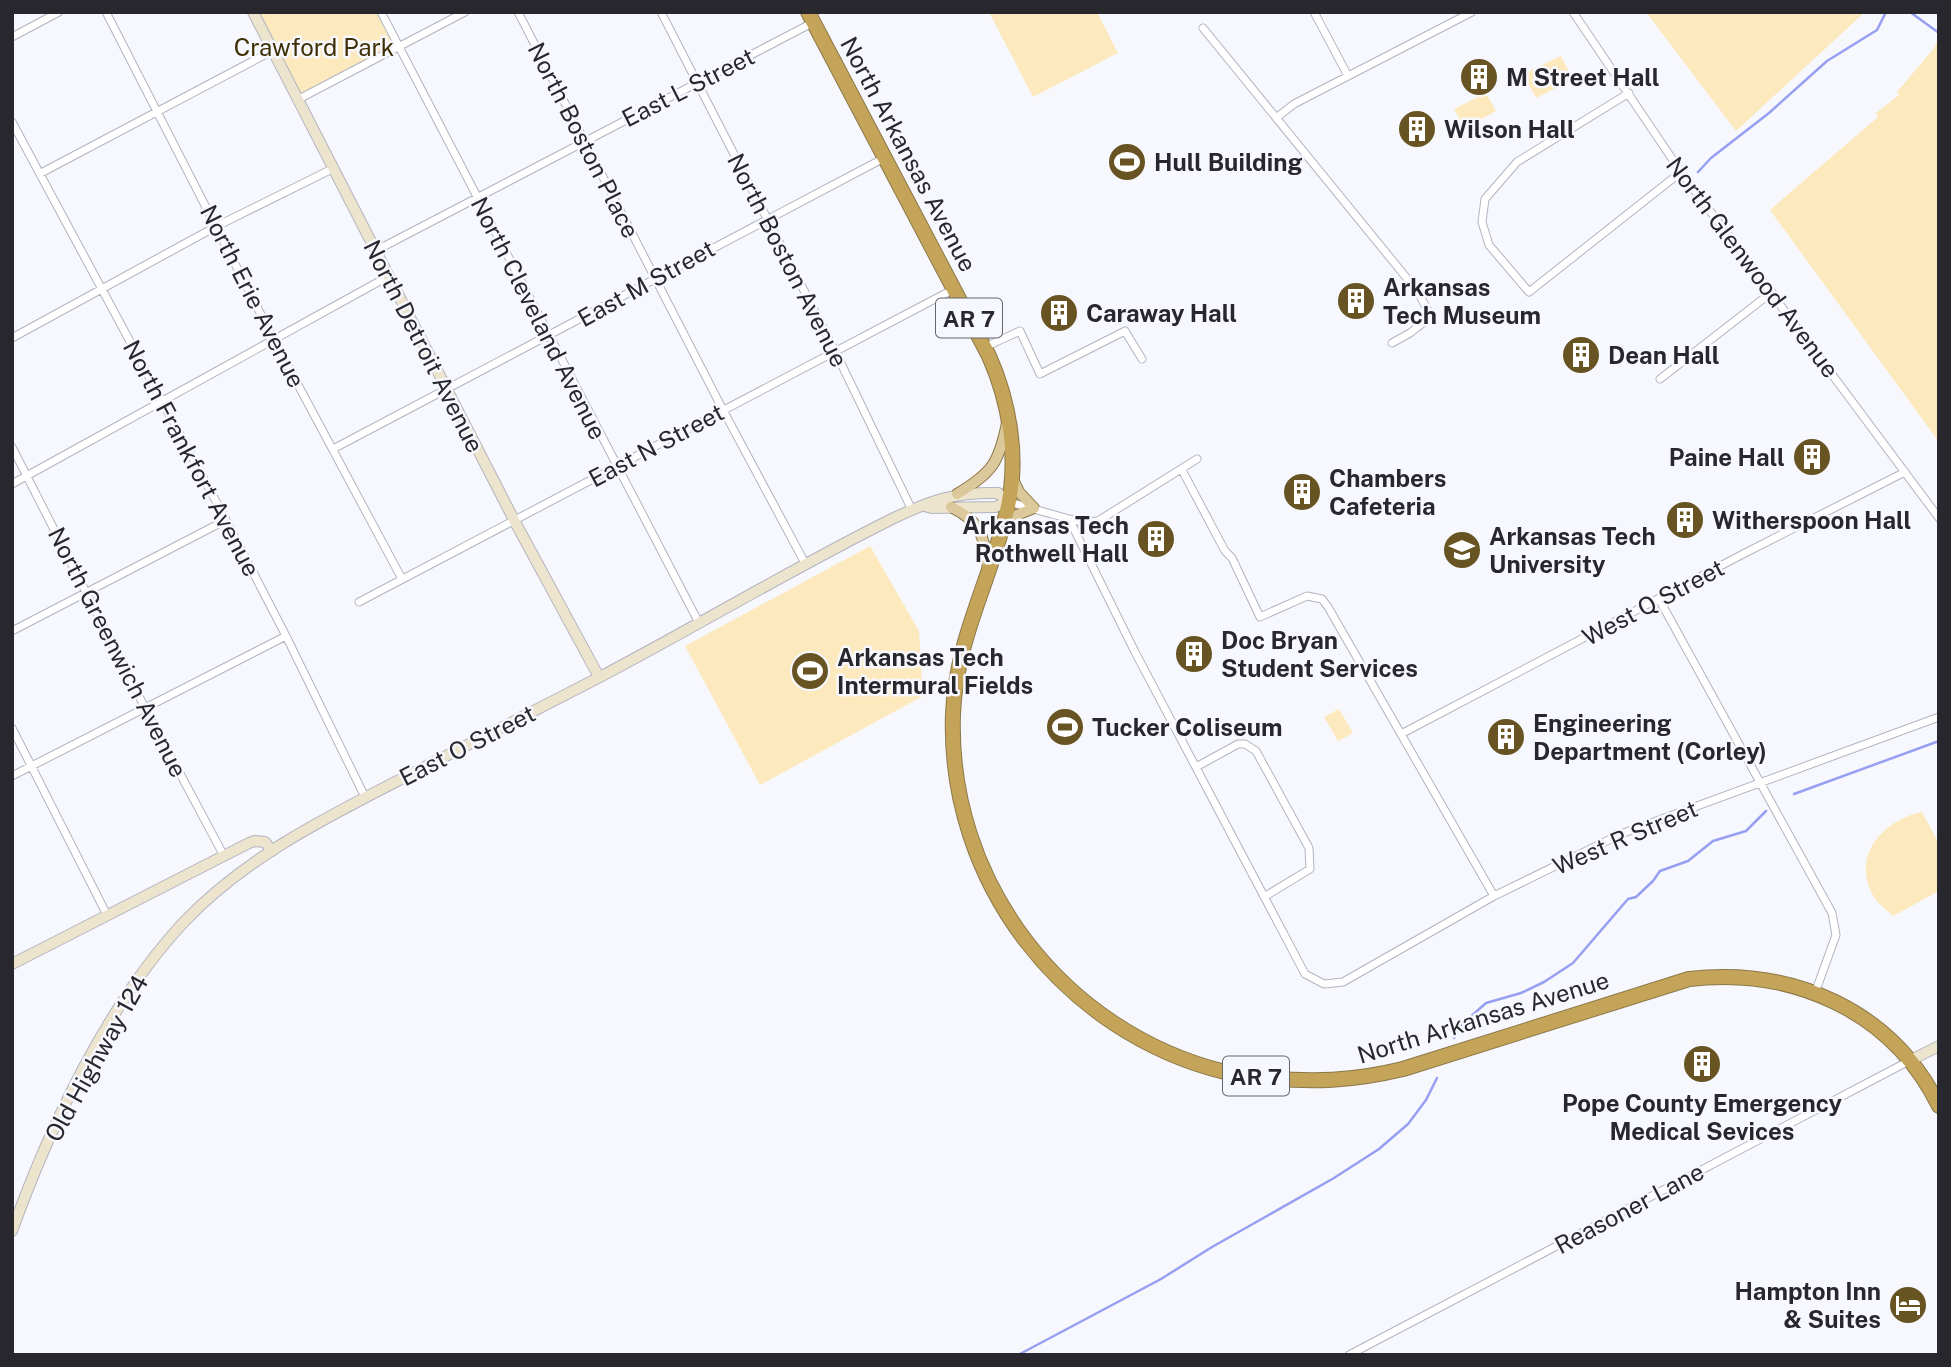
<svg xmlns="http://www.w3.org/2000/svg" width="1951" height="1367" viewBox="0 0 1951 1367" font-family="'Public Sans',sans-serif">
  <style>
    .green { fill: #fce9bd }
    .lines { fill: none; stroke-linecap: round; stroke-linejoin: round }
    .stream { stroke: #969ff1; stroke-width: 2.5 }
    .street-casing { stroke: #b1b3c0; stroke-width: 9 }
    .secondary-casing { stroke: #b1b3c0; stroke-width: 12 }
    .primary-casing { stroke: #8c784a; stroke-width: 12 }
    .highway-casing { stroke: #8c784a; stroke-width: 16 }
    .street { stroke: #fff; stroke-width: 7 }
    .secondary { stroke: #ede4cd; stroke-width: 10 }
    .primary { stroke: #dbc89b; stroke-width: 10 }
    .highway { stroke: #c3a459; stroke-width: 14 }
    .labels { text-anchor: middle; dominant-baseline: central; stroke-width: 5; stroke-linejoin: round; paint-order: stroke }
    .shield { fill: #f7f8fe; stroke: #65666c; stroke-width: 2 }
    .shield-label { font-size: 23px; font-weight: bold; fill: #27272d }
    .park-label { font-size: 24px; fill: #3e2f05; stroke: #f7f8fe }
    .poi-label { font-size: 24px; font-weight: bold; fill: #27272d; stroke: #f7f8fe; text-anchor: start }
    .street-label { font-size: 24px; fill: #27272d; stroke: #f7f8fe }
  </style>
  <rect width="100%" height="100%" fill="#f7f8fe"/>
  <path class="green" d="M 257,12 L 376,12 L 393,45 L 300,94 Z
    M 989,12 L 1097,12 L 1118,53 L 1033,97 Z
    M 1646,12 L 1865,12 L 1736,131 Z
    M 1939,37 L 1939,442 L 1770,210 L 1878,117 L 1876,113 L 1899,95 L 1897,92 L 1934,48 Z
    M 1561,56 L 1573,79 L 1536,98 L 1523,74 Z
    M 1486,93 L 1496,111 L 1465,128 L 1454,109 Z
    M 870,546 L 919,631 L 923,696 L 760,785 L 685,646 Z
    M 1339,709 L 1353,733 L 1338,741 L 1324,717 Z
    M 1922,812 L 1939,844 L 1939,891 L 1893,916 C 1887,910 1878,904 1874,897 C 1850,856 1883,820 1922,812 Z"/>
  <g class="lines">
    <path class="stream" d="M 1910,12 L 1939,33
      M 1698,172 L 1711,158 L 1769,113 L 1827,61 L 1877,30 L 1886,12
      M 1794,794 L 1939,741
      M 1454,1038 L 1460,1026 L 1486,1003 L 1521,993 L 1544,982 L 1573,963 L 1628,899 L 1636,897 L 1653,881 L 1660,871 L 1688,861 L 1713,841 L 1746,831 L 1766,811
      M 1018,1355 L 1161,1279 L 1212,1247 L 1334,1178 L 1379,1149 L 1408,1124 L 1426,1100 L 1437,1078"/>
    <defs>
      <path id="street" d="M 106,12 L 274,340 L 402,579
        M 381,12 L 699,623
        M 518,12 L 723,410 L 806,565
        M 661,12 L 835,351 L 912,510
        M 1314,12 L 1348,76
        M 1573,12 L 1681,172 L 1939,518
        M 1203,28 L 1418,292 L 1428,311 L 1428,319 L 1410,333 L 1392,343
        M 12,37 L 59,12
        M 1629,93 L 1517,162 L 1485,199 L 1482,222 L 1489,245 L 1529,292 L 1681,172
        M 297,100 L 465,12
        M 1276,118 L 1294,104 L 1472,12
        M 12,122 L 226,520 L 286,636 L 365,797
        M 41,173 L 272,51
        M 375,251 L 814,22
        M 12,338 L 217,226 L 334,168
        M 985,347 L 1020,331 L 1040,374 L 1125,331 L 1142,359
        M 1660,379 L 1772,292
        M 12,447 L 145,708 L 224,856
        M 333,449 L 886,157
        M 1182,470 L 1225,551 L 1232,558 L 1260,617 L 1307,596 L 1322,599 L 1328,607 L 1494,896
        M 12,484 L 389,276
        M 1009,502 L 1069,519 L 1135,652 L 1305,974 L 1324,984 L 1343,982 L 1494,896 L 1621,834 L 1939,717
        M 1069,519 L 1082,522 L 1098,521 L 1197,459
        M 1659,599 L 1832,913 L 1836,935 L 1815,993
        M 359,602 L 954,289
        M 12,631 L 226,520
        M 12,728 L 107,915
        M 1401,734 L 1745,553 L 1905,472
        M 1196,767 L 1238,744 L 1245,744 L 1256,751 L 1309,848 L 1310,869 L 1264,897
        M 12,776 L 286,636
        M 1349,1355 L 1909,1061"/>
      <path id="secondary" d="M 253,12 L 514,520 L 599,677
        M 12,964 L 249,843 L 255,841 L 265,842 L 272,851
        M 1909,1061 L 1939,1046
        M 12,1231 C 50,1126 107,1005 183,923 C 245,857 329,816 409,775 C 472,742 535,710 598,678 C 697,626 793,568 894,518 C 932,500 955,492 998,493 L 1009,502 L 995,507 L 932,508 L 924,506"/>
      <path id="primary" d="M 957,494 C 992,473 999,463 1007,423
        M 951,507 C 981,521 985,538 988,569
        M 1003,524 L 1017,515 L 1034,508 L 1019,492 L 1012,477"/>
      <path id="highway" d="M 808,12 L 989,356 C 1009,401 1019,456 1008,506 C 992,578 956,637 953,714 C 947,882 1063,1032 1225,1072 C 1236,1075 1249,1075 1261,1077 C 1312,1083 1353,1081 1403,1069 L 1689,979 C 1792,967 1892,1010 1939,1106"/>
    </defs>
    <use href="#street" class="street-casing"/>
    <use href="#secondary" class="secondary-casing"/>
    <use href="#primary" class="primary-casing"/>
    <use href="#highway" class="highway-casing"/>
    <use href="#street" class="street"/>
    <use href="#secondary" class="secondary"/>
    <use href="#primary" class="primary"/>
    <use href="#highway" class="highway"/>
  </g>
  <defs>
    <symbol id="building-disc" viewBox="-11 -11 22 22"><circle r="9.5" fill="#685422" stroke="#f7f8fe"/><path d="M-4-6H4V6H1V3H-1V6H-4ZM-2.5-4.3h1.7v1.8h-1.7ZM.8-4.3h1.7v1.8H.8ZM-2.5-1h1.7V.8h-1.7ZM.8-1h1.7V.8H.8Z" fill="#fff"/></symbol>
    <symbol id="stadium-disc" viewBox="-11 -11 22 22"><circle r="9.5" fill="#685422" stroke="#f7f8fe"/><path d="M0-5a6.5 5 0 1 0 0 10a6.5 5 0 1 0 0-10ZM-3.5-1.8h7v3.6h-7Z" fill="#fff"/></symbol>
    <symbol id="university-disc" viewBox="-11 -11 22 22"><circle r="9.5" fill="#685422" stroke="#f7f8fe"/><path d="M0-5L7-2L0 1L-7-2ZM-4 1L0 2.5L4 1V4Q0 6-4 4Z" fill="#fff"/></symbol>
    <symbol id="hotel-disc" viewBox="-11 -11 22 22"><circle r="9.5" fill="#685422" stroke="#f7f8fe"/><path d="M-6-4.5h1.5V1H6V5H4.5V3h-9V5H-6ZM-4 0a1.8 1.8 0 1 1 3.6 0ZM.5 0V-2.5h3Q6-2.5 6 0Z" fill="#fff"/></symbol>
  </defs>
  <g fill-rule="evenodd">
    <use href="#building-disc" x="1457" y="55" width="44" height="44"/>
    <use href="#building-disc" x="1395" y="107" width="44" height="44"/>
    <use href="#stadium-disc" x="1105" y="140" width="44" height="44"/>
    <use href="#building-disc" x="1334" y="279" width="44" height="44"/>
    <use href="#building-disc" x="1037" y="291" width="44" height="44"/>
    <use href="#building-disc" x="1559" y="333" width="44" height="44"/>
    <use href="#building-disc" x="1790" y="435" width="44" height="44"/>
    <use href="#building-disc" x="1280" y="470" width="44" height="44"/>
    <use href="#building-disc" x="1663" y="498" width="44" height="44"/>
    <use href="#building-disc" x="1134" y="517" width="44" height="44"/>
    <use href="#university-disc" x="1440" y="528" width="44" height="44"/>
    <use href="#building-disc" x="1172" y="632" width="44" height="44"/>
    <use href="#stadium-disc" x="788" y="649" width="44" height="44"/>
    <use href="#stadium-disc" x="1043" y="705" width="44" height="44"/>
    <use href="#building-disc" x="1484" y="715" width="44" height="44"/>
    <use href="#building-disc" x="1680" y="1042" width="44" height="44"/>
    <use href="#hotel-disc" x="1886" y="1283" width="44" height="44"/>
  </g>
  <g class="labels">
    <g class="shield">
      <rect x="936" y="298.5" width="66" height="39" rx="5"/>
      <rect x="1223" y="1056.5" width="66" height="39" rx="5"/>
    </g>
    <g class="shield-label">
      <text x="969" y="318">AR 7</text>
      <text x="1256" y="1076">AR 7</text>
    </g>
    <g class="park-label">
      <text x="314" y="47">Crawford Park</text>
    </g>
    <g class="poi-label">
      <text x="1506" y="77">M Street Hall</text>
      <text x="1444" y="129">Wilson Hall</text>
      <text x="1154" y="162">Hull Building</text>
      <text x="1383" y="287">Arkansas<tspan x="1383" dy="28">Tech Museum</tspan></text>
      <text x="1086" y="313">Caraway Hall</text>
      <text x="1608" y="355">Dean Hall</text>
      <text x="1785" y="457" text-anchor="end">Paine Hall</text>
      <text x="1329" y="478">Chambers<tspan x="1329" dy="28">Cafeteria</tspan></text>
      <text x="1712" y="520">Witherspoon Hall</text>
      <text x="1129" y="525" text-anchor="end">Arkansas Tech<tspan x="1129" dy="28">Rothwell Hall</tspan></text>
      <text x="1489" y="536">Arkansas Tech<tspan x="1489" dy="28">University</tspan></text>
      <text x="1221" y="640">Doc Bryan<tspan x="1221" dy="28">Student Services</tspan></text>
      <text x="837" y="657">Arkansas Tech<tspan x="837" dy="28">Intermural Fields</tspan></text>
      <text x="1533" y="723">Engineering<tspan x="1533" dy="28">Department (Corley)</tspan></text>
      <text x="1092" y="727">Tucker Coliseum</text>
      <text x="1702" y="1103" text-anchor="middle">Pope County Emergency<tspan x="1702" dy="28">Medical Sevices</tspan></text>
      <text x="1881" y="1291" text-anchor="end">Hampton Inn<tspan x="1881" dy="28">&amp; Suites</tspan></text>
    </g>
    <g class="street-label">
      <text transform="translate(688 87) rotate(-27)">East L Street</text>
      <text transform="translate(584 140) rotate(63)">North Boston Place</text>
      <text transform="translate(909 154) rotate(62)">North Arkansas Avenue</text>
      <text transform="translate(788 260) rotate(63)">North Boston Avenue</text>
      <text transform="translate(1753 267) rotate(53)">North Glenwood Avenue</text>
      <text transform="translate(646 283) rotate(-29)">East M Street</text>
      <text transform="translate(253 296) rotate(63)">North Erie Avenue</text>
      <text transform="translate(539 318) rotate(63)">North Cleveland Avenue</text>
      <text transform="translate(424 346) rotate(63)">North Detroit Avenue</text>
      <text transform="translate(656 445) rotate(-28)">East N Street</text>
      <text transform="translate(192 458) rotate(62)">North Frankfort Avenue</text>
      <text transform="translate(1653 602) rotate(-28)">West Q Street</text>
      <text transform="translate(118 652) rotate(63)">North Greenwich Avenue</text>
      <text transform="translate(467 745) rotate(-27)">East O Street</text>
      <text transform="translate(1625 837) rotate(-23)">West R Street</text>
      <text transform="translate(1483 1017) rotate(-17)">North Arkansas Avenue</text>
      <text transform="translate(96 1058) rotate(-61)">Old Highway 124</text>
      <text transform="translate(1629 1208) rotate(-28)">Reasoner Lane</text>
    </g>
  </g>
  <rect width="1951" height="1367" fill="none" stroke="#27272d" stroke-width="28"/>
</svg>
